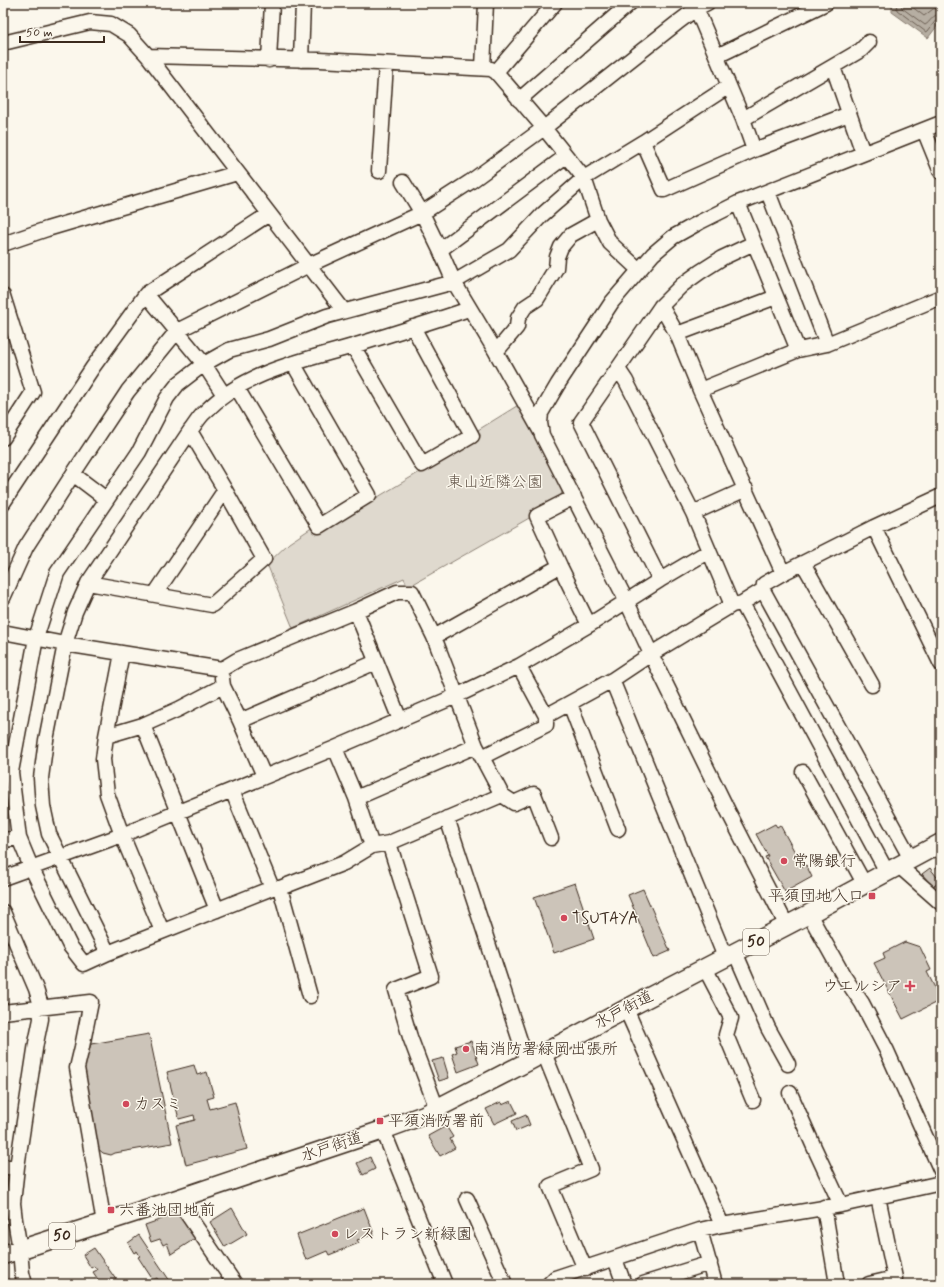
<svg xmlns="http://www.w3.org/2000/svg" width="944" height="1287" viewBox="0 0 944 1287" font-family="Mynerve,'Klee One',sans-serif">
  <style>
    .green { fill: #dfd9ce; stroke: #8d8276 }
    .water { fill: #b6aea2; stroke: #85796d }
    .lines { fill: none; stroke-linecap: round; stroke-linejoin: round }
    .shore { stroke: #6c5f53; stroke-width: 1 }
    .building { fill: #ccc4b9; stroke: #3b2a1e }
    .minor-casing { stroke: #3b2a1e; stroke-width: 17 }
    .major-casing { stroke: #3b2a1e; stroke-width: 21 }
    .minor { stroke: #fbf7ec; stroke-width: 14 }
    .major { stroke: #fbf7ec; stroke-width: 18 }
    .poi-dot { fill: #d1495b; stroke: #fbf7ec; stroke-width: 1.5 }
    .labels { text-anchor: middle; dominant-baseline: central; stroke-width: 3; stroke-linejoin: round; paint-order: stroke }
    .shield { fill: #fbf7ec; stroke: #75685c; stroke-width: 1 }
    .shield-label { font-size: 15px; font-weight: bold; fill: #3b2a1e }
    .park-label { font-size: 16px; fill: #64564a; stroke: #fbf7ec }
    .poi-label { font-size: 16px; fill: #3b2a1e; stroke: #fbf7ec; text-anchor: start }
    .street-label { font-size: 16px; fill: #3b2a1e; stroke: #fbf7ec }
  </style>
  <rect width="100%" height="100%" fill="#fbf7ec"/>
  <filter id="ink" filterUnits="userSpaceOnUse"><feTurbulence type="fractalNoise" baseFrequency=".025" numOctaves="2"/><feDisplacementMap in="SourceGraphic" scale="8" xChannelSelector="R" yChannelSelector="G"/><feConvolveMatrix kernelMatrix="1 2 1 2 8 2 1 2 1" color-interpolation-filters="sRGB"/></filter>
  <g filter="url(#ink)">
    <path class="green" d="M 520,404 L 563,489 L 561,495 L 531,517 L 408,587 L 404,578 L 293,628 L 267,564 L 289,543 L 313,527 L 316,534 L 480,436 L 478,430 Z
      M 3,1275 L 14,1284 L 3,1284 Z"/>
    <path class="water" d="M 892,3 L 941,3 L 941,21 L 928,38 L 892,12 Z"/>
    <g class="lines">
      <path class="shore" d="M 896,3 L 897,10 L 926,32 L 928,31 L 936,20 L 941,19
        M 901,3 L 902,8 L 925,25 C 931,22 932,14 941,14
        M 907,3 L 924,16 L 933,9 L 941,8"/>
    </g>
    <path class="building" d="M 775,824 L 777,827 L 780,825 L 803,867 L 806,865 L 812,877 L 785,892 L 765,857 L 768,856 L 756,834 Z
      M 941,862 L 941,874 L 936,866 Z
      M 930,868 L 940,881 L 933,887 L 922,874 Z
      M 575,883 L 594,939 L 554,953 L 534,897 Z
      M 643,889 L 670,951 L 654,958 L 628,895 Z
      M 905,942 L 920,947 L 931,970 L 927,972 L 941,1000 L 903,1019 L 874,963 L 885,958 L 883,953 Z
      M 149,1034 L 172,1143 L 115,1153 L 111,1155 L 103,1153 L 97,1148 L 81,1069 L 91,1044 Z
      M 471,1041 L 479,1064 L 458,1072 L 452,1054 L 457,1052 L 455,1046 Z
      M 443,1058 L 449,1078 L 439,1081 L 432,1061 Z
      M 194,1065 L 197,1075 L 207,1072 L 214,1097 L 207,1099 L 210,1109 L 235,1102 L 247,1149 L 186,1165 L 176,1125 L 195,1120 L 194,1115 L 179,1119 L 167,1072 Z
      M 511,1101 L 517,1113 L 494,1124 L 486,1109 L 501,1102 L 502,1105 Z
      M 526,1115 L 530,1125 L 516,1131 L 512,1121 Z
      M 446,1126 L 453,1137 L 450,1139 L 455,1148 L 440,1156 L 428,1136 Z
      M 370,1157 L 375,1169 L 363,1175 L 357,1163 Z
      M 232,1208 L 247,1234 L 225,1247 L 210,1222 Z
      M 364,1208 L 374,1234 L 357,1240 L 359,1243 L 329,1255 L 327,1251 L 306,1260 L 297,1235 Z
      M 179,1213 L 196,1238 L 171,1254 L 167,1243 L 163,1245 L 160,1239 L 151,1242 L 145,1225 Z
      M 139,1235 L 172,1284 L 160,1284 L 157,1278 L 153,1280 L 138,1257 L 140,1256 L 137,1251 L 134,1253 L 128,1243 Z
      M 94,1248 L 119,1284 L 101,1284 L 93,1272 L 97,1270 L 94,1266 L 91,1268 L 83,1255 Z"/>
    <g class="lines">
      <defs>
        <path id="minor" d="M 694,3 L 743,119 L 754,150
          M 3,43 L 90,22 L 111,24 L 129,35 L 148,56 L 344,311
          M 148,56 L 320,60 L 491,69 L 496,72 L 544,128 L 584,178 L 598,220 L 610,243 L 638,269
          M 717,56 L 826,3
          M 269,60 L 272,3
          M 301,60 L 303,3
          M 833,67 L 863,153
          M 483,68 L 486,3
          M 496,72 L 555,3
          M 519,100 L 630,3
          M 743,119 L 861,50 L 869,42
          M 924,130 L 941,172
          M 643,142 L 664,190 L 754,150 L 849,114
          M 379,171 L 386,64
          M 403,182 L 422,213 L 440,250 L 454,282 L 496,352 L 541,432
          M 768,192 L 827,344
          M 738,203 L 798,350
          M 3,244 L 47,229 L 237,173
          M 440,250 L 566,156
          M 146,294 L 204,364 L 224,395
          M 3,296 L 33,392 L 3,438
          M 661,306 L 677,334 L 700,390 L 783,573
          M 677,334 L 776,297
          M 353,346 L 422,465 L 472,436 L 413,327
          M 496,352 L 517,327 L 518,318 L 525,307 L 537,299 L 556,268 L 557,257 L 561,247 L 571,235 L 598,220
          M 618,369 L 626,381 L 693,513 L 732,605
          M 237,388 L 319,526 L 369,495 L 293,363
          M 700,390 L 798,350 L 827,344 L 941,297
          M 73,474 L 106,499
          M 574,497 L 537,516 L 560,566 L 589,625
          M 3,503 L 93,367 L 146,294 L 269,214
          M 693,513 L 746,489
          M 874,527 L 941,664
          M 803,563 L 872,685
          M 660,580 L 581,422 L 661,306 L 682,285 L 700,272 L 722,258 L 754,243
          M 88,583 L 212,605 L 264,559 L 225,490
          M 763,590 L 911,859
          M 155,594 L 225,490 L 190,431
          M 3,598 L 26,547 L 73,474 L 128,391 L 177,331 L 309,265 L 422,213 L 470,182 L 544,128 L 677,23 L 697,8 L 707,3
          M 742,603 L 887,872
          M 356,611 L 400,720
          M 3,632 L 65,644 L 222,669 L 237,660 L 356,611 L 397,592 L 412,592 L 434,637 L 476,746 L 502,795 L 389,843 L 372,846 L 356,798 L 335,748
          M 434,637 L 560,566
          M 122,653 L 106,736 L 103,759 L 107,794 L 122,835 L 162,931
          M 222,678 L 223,686 L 240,721 L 264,776
          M 612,680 L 725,957
          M 570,704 L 618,829
          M 546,716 L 612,680 L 651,654 L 732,605 L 742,603 L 763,590 L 764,584 L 783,573 L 874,527 L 941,496
          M 240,721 L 376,662
          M 143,725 L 217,910
          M 106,736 L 143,725 L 179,709 L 223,686
          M 482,757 L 546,725 L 546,716 L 519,666
          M 803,772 L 865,885
          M 232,790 L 272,888
          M 502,795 L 514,803 L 534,794 L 551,838
          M 356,798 L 476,746
          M 447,818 L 527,1062
          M 3,840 L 19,838
          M 389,843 L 431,976 L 396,990 L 410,1037 L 437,1109
          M 372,846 L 344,863 L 280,888 L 272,888 L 108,953 L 84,964 L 70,946 L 31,867 L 19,838 L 11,772 L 36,638 L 57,573 L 139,452 L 167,398 L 178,384 L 204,364 L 229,350 L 269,339 L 327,316 L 454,282 L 509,250 L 542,215 L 584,178 L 643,142 L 729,86
          M 899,866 L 941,903
          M 3,878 L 122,835 L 335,748 L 456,696 L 519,666 L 589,625 L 660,580 L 709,551
          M 280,888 L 310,996
          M 3,912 L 36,989 L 40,1002 L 41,1019 L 36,1043 L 17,1167 L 13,1203 L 15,1220 L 20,1249 L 22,1273 L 25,1284
          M 809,914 L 843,975 L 862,1003 L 887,1051 L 941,1171
          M 787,926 L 728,811 L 651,654 L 627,602 L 542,435 L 540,423 L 541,413 L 558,384 L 612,302 L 653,254 L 673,237 L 700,222 L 738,203 L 941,123
          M 735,952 L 768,1028 L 788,1064
          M 108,953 L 49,834 L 43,806 L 41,778 L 46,740 L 65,644 L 75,612 L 88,583 L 190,431 C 195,425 199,417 205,412 C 244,372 302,361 353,346 C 392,334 431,322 469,309
          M 705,968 L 731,1018 L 726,1035 L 753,1100
          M 626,1009 L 722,1225
          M 3,1012 L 91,1002 L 82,1047 L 77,1068 L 104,1223
          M 544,1053 L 591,1169 L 550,1186 L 585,1269
          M 790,1093 L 814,1147 L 841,1205
          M 383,1130 L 445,1284
          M 3,1167 L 17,1167
          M 177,1199 L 235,1284
          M 467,1199 L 505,1284
          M 824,1207 L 837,1284
          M 700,1230 L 715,1284
          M 615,1259 L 624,1284
          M 549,1284 L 555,1278 L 700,1230 L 722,1225 L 841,1205 L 941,1183
          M 643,1284 L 710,1263
          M 869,1284 L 895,1278 L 878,1197"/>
        <path id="major" d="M 3,1255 L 177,1199 L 383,1130 L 424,1115 L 527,1062 L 626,1009 L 809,914 L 941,843"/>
      </defs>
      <use href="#minor" class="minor-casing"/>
      <use href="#major" class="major-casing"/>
      <use href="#minor" class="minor"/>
      <use href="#major" class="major"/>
    </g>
  </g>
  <g class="poi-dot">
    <circle cx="784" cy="861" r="4"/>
    <rect x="868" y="892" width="8" height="8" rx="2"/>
    <circle cx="564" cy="918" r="4"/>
    <path d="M908 980h4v4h4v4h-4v4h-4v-4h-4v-4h4z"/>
    <circle cx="466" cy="1049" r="4"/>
    <circle cx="126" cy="1104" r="4"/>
    <rect x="376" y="1117" width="8" height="8" rx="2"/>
    <rect x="107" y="1206" width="8" height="8" rx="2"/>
    <circle cx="335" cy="1234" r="4"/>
  </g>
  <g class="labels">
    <g class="shield">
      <rect x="743" y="929" width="26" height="26" rx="3"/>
      <rect x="49" y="1223" width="26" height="26" rx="3"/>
    </g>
    <g class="shield-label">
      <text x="756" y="942">50</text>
      <text x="62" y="1236">50</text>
    </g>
    <g class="park-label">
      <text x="495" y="482">東山近隣公園</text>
    </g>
    <g class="poi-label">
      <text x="792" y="861">常陽銀行</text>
      <text x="864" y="896" text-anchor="end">平須団地入口</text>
      <text x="572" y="918">TSUTAYA</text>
      <text x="902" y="986" text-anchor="end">ウエルシア</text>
      <text x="474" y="1049">南消防署緑岡出張所</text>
      <text x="134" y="1104">カスミ</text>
      <text x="388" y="1121">平須消防署前</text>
      <text x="119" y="1210">六番池団地前</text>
      <text x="343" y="1234">レストラン新緑園</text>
    </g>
    <g class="street-label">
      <text transform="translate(624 1010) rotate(-28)">水戸街道</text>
      <text transform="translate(332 1147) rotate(-18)">水戸街道</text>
    </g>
  </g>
  <rect width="944" height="1287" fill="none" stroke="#fbf7ec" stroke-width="16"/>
  <rect x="8" y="8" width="928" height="1271" fill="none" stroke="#3b2a1e" stroke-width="1.5" filter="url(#ink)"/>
  <path d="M20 36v6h84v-6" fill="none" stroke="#3b2a1e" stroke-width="2"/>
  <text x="26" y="36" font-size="12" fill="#3b2a1e" stroke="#fbf7ec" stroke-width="3" paint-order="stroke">50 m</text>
</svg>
